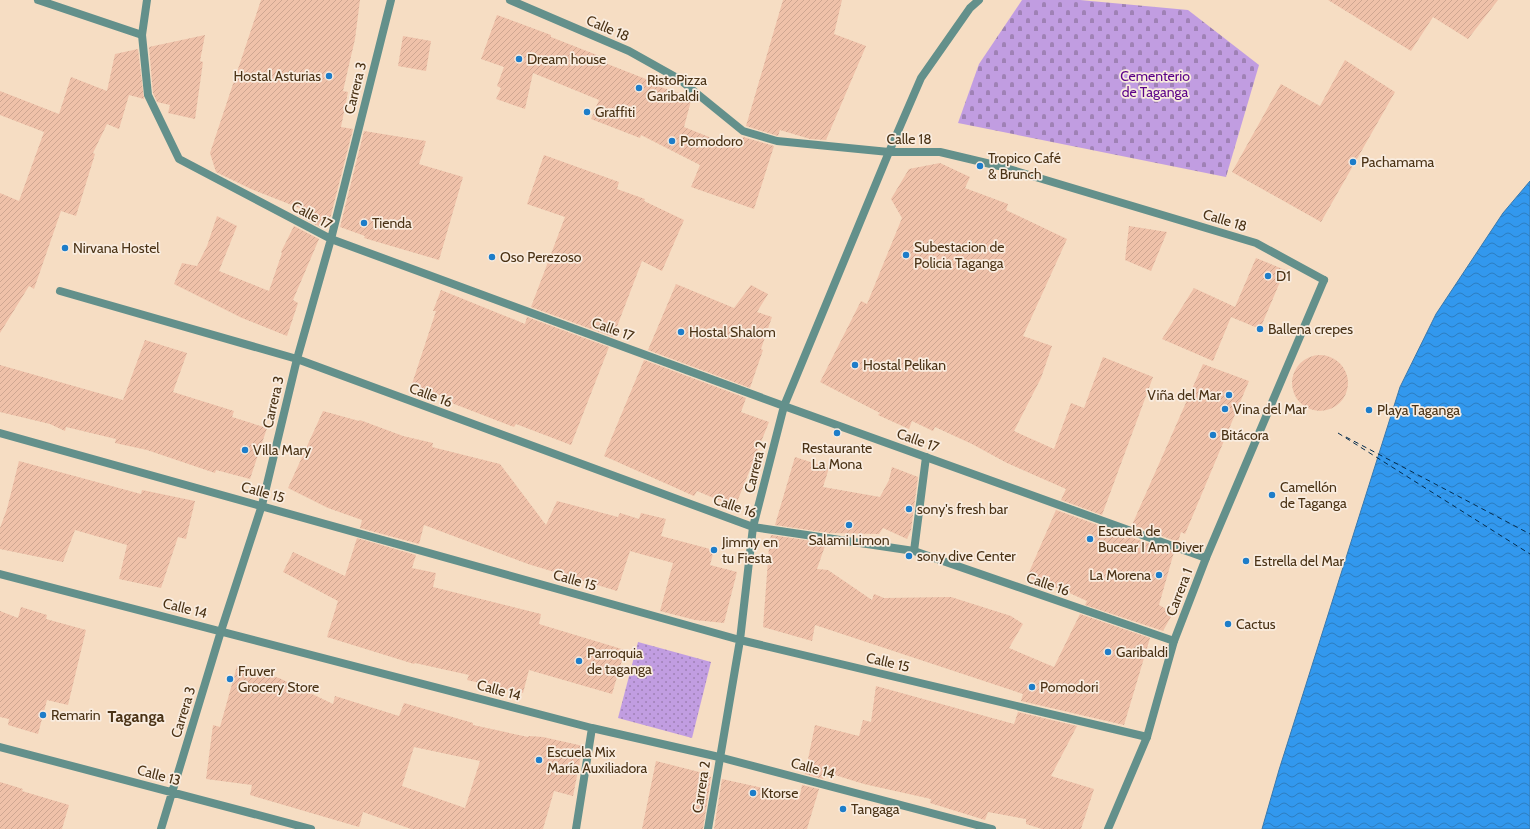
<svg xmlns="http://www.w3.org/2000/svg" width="1530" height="829" viewBox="0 0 1530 829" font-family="Cabin,sans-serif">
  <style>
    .cemetery { fill: url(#cemetery-stones) }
    .park { fill: url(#park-dots) }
    .water { fill: url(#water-waves); stroke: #3979ad }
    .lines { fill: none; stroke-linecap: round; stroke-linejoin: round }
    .ferry { stroke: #032c4e; stroke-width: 1; stroke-dasharray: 5 4; stroke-linecap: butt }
    .building { fill: url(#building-hatch); fill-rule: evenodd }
    .pedestrian { stroke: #63908b; stroke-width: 8 }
    .minor { stroke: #63908b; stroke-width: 8 }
    .tertiary { stroke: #63908b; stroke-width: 8 }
    .poi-dot { fill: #1d7dc9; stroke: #f9ecdf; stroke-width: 1.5 }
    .labels { text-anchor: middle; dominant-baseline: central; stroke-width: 3.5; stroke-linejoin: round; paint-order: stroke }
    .street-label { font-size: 14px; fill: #4a3215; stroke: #f9ecdf }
    .poi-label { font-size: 14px; fill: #4a3215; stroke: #f9ecdf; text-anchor: start }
    .park-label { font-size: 14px; fill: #5b0288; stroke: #f9ecdf }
    .quarter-label { font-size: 16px; font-weight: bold; fill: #4a3215; stroke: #f9ecdf }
  </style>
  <defs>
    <pattern id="cemetery-stones" width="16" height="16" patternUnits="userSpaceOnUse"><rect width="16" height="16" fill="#c19de1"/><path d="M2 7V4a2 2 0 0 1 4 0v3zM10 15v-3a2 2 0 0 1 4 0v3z" fill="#9f81b5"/></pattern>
    <pattern id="park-dots" width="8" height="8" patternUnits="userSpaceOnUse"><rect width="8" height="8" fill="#c19de1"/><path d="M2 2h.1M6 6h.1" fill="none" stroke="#9f81b5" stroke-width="1.8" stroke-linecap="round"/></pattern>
    <pattern id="water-waves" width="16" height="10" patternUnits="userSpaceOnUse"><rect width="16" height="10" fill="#3298ee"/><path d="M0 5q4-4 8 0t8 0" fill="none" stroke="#2c7dc0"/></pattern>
    <pattern id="building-hatch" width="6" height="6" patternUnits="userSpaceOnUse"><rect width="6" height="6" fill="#efc1a9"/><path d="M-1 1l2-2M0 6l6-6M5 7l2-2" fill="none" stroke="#cea691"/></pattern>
  </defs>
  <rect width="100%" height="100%" fill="#f6ddc3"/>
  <path class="cemetery" d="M 1022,0 L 1080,0 L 1188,10 L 1259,65 L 1226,177 L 958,123 L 979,64 Z"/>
  <path class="park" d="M 638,642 L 711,662 L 692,738 L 618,718 Z"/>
  <path class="water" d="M 1530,181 L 1530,829 L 1262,829 L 1279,770 L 1400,387 L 1436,314 L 1503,213 Z"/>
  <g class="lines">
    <path class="ferry" d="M 1338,433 L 1530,554
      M 1346,437 L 1530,534"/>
  </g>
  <path class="building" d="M 261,0 L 360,0 L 355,39 L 343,91 L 348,92 L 341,127 L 353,129 L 329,223 L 325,221 L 322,228 L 299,216 L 302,209 L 251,189 L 216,172 L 210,153 Z
    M 783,0 L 842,0 L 834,34 L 866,46 L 826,140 L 810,139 L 780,130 L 778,136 L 746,126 Z
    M 1328,0 L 1498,0 L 1468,39 L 1433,17 L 1411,51 Z
    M 497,15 L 551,35 L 551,37 L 607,59 L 605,63 L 661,85 L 660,87 L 692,97 L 684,127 L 739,149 L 743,137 L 774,146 L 754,209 L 691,187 L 700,165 L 641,135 L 640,138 L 591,119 L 599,100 L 533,73 L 525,109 L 496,99 L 501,88 L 497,86 L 504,67 L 481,59 Z
    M 205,35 L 200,61 L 203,62 L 195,119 L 168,113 L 170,105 L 157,102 L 153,93 L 149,47 Z
    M 403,36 L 431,41 L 426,71 L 398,66 Z
    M 138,49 L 144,99 L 129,95 L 119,129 L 107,124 L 93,153 L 95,154 L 76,216 L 61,211 L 34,289 L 29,286 L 0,333 L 0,193 L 19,201 L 44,132 L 0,115 L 0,91 L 59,114 L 71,77 L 107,91 L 115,54 Z
    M 1345,60 L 1395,92 L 1321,222 L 1232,172 L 1281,84 L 1320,106 Z
    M 364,131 L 426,141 L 419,164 L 463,177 L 439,260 L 364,238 L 365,236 L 340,227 Z
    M 544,155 L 619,182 L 617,189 L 645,199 L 644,201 L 684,220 L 662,271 L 642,261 L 613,337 L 531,307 L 565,217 L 527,204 Z
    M 940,163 L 970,177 L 965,188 L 1008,204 L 1006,210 L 1067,239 L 1023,336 L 1052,346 L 1041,378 L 1014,431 L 1054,449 L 1071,403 L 1084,408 L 1103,357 L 1153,377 L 1102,515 L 1061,500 L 1066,489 L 1007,463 L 972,444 L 935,427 L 933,431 L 912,421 L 909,429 L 878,415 L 880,413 L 820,382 L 861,301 L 867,304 L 902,218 L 891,199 L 909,169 Z
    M 217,216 L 237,226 L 219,271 L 269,291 L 282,253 L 281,252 L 294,226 L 319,239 L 293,300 L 298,303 L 287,336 L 242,318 L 174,284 L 182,263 L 197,266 L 207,246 Z
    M 1129,226 L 1167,232 L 1151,271 L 1125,260 Z
    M 1256,258 L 1285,270 L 1260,329 L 1231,317 L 1213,361 L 1162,339 L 1194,288 L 1235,307 Z
    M 676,284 L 734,308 L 751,285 L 768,294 L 757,312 L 772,317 L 761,349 L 763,350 L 750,388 L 648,350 Z
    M 441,290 L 525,324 L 527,317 L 609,347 L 571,445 L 516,424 L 514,427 L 449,402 L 450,399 L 412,384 L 436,311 L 433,311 Z
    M 145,340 L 187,353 L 173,392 L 234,411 L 232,417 L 267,428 L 250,479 L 216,470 L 215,473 L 147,450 L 115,443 L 116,439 L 66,427 L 65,431 L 50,424 L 0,412 L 0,365 L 123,400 Z
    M1292 383a28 28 0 1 1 56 0a28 28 0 1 1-56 0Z
    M 644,360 L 746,398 L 741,412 L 769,422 L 735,507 L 697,491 L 694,496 L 604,456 Z
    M 1203,364 L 1249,381 L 1185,534 L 1181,532 L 1178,542 L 1132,525 Z
    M 323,411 L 359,421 L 360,420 L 403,436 L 433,443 L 432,447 L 500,464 L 546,525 L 557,501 L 618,517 L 620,513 L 639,519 L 641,513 L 666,519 L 661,536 L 714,550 L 710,565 L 737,572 L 724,623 L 695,620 L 660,611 L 673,563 L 630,551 L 617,591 L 528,564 L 424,525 L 419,544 L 360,528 L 362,520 L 328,508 L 288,488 Z
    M 795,457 L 829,468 L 823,487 L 880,497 L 889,480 L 892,467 L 918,477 L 911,530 L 907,539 L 883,528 L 879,534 L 829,533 L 775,525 Z
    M 19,461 L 141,494 L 142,490 L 195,501 L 186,539 L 178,537 L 161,588 L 119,579 L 127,545 L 75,530 L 63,562 L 0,549 L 0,528 L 7,509 Z
    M 1056,510 L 1098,525 L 1097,527 L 1126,539 L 1127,536 L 1174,552 L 1159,605 L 1173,613 L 1163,631 L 1085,605 L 1087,601 L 1065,591 L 1027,577 Z
    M 771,535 L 826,543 L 817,569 L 828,570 L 872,600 L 874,594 L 884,598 L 951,597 L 1011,616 L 1023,624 L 1009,648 L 1054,667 L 1080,614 L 1150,638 L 1124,725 L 1021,701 L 1023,694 L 815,625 L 812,641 L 763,627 L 769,547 Z
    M 357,538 L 416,555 L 412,568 L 436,573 L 433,587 L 541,614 L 539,624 L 625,650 L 612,694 L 529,670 L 523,693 L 467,680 L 469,675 L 415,663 L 414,664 L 327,637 L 338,601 L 283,572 L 293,552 L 345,576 Z
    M 21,607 L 47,615 L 46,619 L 86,630 L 68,705 L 47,700 L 38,734 L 8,725 L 9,719 L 0,717 L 0,611 L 18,618 Z
    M 237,666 L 279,678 L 333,704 L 335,696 L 399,716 L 404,703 L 473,723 L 473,725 L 528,737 L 529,736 L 543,737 L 583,746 L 573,796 L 554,791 L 543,829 L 411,829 L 363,812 L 359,827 L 250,795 L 252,785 L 206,779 L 213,725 L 220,727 ZM 414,747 L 480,761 L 465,808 L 402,786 Z
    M 876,686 L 1014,724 L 1018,712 L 1077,726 L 1051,776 L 1094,789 L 1081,829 L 1042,829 L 1026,824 L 1026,819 L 988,812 L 985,820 L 930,803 L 931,799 L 864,784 L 825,772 L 823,779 L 805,774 L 815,725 L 859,736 L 863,720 L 871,722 Z
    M 656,761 L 707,774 L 707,776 L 711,777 L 703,829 L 642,829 Z
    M 722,779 L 800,796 L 802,785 L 819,789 L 807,829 L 714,829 Z
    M 0,782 L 23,789 L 22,791 L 69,805 L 62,829 L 0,829 Z"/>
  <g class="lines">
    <path class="pedestrian" d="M 914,551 L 926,457
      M 1108,829 L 1147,737 L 1174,641 L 1206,558 L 1324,280"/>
    <path class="minor" d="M 38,0 L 142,35
      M 147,0 L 142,35 L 148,95 L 179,159 L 331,239 L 784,406 L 1206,558
      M 510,0 L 629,51 L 679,79 L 743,131 L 777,141 L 889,152 L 940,152 L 999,166 L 1256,243 L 1324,280
      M 60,291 L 297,359 L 753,527 L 914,551 L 1174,641
      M 0,433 L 740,640 L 1147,737
      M 0,574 L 592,728 L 719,757 L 992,829
      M 0,747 L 311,829
      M 161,829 L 221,631 L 262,505 L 297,359 L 331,239 L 391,0
      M 576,829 L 592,728
      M 708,829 L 740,640 L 753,527 L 784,406 L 889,152"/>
    <path class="tertiary" d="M 889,152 L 921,78 L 970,8 L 979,0"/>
  </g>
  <g class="poi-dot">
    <circle cx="519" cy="59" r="4"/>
    <circle cx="329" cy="76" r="4"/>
    <circle cx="639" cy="88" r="4"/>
    <circle cx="587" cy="112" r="4"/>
    <circle cx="672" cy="141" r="4"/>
    <circle cx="1353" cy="162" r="4"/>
    <circle cx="980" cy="166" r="4"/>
    <circle cx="364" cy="223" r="4"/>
    <circle cx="65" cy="248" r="4"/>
    <circle cx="906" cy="255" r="4"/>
    <circle cx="492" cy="257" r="4"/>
    <circle cx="1268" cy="276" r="4"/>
    <circle cx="1260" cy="329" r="4"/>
    <circle cx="681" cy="332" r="4"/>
    <circle cx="855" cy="365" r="4"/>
    <circle cx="1229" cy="395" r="4"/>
    <circle cx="1225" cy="409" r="4"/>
    <circle cx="1369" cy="410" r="4"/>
    <circle cx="837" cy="433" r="4"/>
    <circle cx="1213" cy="435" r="4"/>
    <circle cx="245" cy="450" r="4"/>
    <circle cx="1272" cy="495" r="4"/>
    <circle cx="909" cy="509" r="4"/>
    <circle cx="849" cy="525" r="4"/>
    <circle cx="1090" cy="539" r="4"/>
    <circle cx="714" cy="550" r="4"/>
    <circle cx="909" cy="556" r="4"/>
    <circle cx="1246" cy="561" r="4"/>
    <circle cx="1159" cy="575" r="4"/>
    <circle cx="1228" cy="624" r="4"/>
    <circle cx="1108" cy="652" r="4"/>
    <circle cx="579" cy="661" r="4"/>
    <circle cx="230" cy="679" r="4"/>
    <circle cx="1032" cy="687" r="4"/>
    <circle cx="43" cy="715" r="4"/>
    <circle cx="539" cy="760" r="4"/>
    <circle cx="753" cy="793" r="4"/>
    <circle cx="843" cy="809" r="4"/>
  </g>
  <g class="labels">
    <g class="street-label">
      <text transform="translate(608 28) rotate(23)">Calle 18</text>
      <text transform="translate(355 88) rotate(-76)">Carrera 3</text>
      <text x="909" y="139">Calle 18</text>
      <text transform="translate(312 215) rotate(28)">Calle 17</text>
      <text transform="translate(1225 220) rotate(17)">Calle 18</text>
      <text transform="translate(613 329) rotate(20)">Calle 17</text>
      <text transform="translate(431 395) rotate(20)">Calle 16</text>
      <text transform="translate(273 402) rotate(-77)">Carrera 3</text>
      <text transform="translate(918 440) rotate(20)">Calle 17</text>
      <text transform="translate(755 467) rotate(-76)">Carrera 2</text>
      <text transform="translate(263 492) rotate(16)">Calle 15</text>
      <text transform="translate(735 506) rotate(19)">Calle 16</text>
      <text transform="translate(575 580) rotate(16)">Calle 15</text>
      <text transform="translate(1048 584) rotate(19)">Calle 16</text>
      <text transform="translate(1179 592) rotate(-69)">Carrera 1</text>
      <text transform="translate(185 608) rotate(14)">Calle 14</text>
      <text transform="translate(888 662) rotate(13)">Calle 15</text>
      <text transform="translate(499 690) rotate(15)">Calle 14</text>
      <text transform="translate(183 712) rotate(-73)">Carrera 3</text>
      <text transform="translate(813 768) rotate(15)">Calle 14</text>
      <text transform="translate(159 775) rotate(15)">Calle 13</text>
      <text transform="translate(701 787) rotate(-81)">Carrera 2</text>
    </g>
    <g class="poi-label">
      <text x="527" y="59">Dream house</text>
      <text x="321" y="76" text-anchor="end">Hostal Asturias</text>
      <text x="647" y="80">RistoPizza<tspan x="647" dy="16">Garibaldi</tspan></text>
      <text x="595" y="112">Graffiti</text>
      <text x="680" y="141">Pomodoro</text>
      <text x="988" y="158">Tropico Café<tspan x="988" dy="16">&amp; Brunch</tspan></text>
      <text x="1361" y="162">Pachamama</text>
      <text x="372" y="223">Tienda</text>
      <text x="914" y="247">Subestacion de<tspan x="914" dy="16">Policia Taganga</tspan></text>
      <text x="73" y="248">Nirvana Hostel</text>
      <text x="500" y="257">Oso Perezoso</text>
      <text x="1276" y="276">D1</text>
      <text x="1268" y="329">Ballena crepes</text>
      <text x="689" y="332">Hostal Shalom</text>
      <text x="863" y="365">Hostal Pelikan</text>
      <text x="1221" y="395" text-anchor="end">Viña del Mar</text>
      <text x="1233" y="409">Vina del Mar</text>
      <text x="1377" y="410">Playa Taganga</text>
      <text x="1221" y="435">Bitácora</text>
      <text x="837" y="448" text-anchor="middle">Restaurante<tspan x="837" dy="16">La Mona</tspan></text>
      <text x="253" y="450">Villa Mary</text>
      <text x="1280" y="487">Camellón<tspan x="1280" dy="16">de Taganga</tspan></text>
      <text x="917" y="509">sony's fresh bar</text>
      <text x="1098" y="531">Escuela de<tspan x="1098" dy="16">Bucear I Am Diver</tspan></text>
      <text x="849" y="540" text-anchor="middle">Salami Limon</text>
      <text x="722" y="542">Jimmy en<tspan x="722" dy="16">tu Fiesta</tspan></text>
      <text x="917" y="556">sony dive Center</text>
      <text x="1254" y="561">Estrella del Mar</text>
      <text x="1151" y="575" text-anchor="end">La Morena</text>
      <text x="1236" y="624">Cactus</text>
      <text x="1116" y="652">Garibaldi</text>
      <text x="587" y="653">Parroquia<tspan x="587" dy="16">de taganga</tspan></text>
      <text x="238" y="671">Fruver<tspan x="238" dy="16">Grocery Store</tspan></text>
      <text x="1040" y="687">Pomodori</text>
      <text x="51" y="715">Remarin</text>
      <text x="547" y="752">Escuela Mix<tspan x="547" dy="16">María Auxiliadora</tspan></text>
      <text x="761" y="793">Ktorse</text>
      <text x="851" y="809">Tangaga</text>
    </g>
    <g class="park-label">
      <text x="1155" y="76">Cementerio<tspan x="1155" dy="16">de Taganga</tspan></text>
    </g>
    <g class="quarter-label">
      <text x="136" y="716">Taganga</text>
    </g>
  </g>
</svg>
